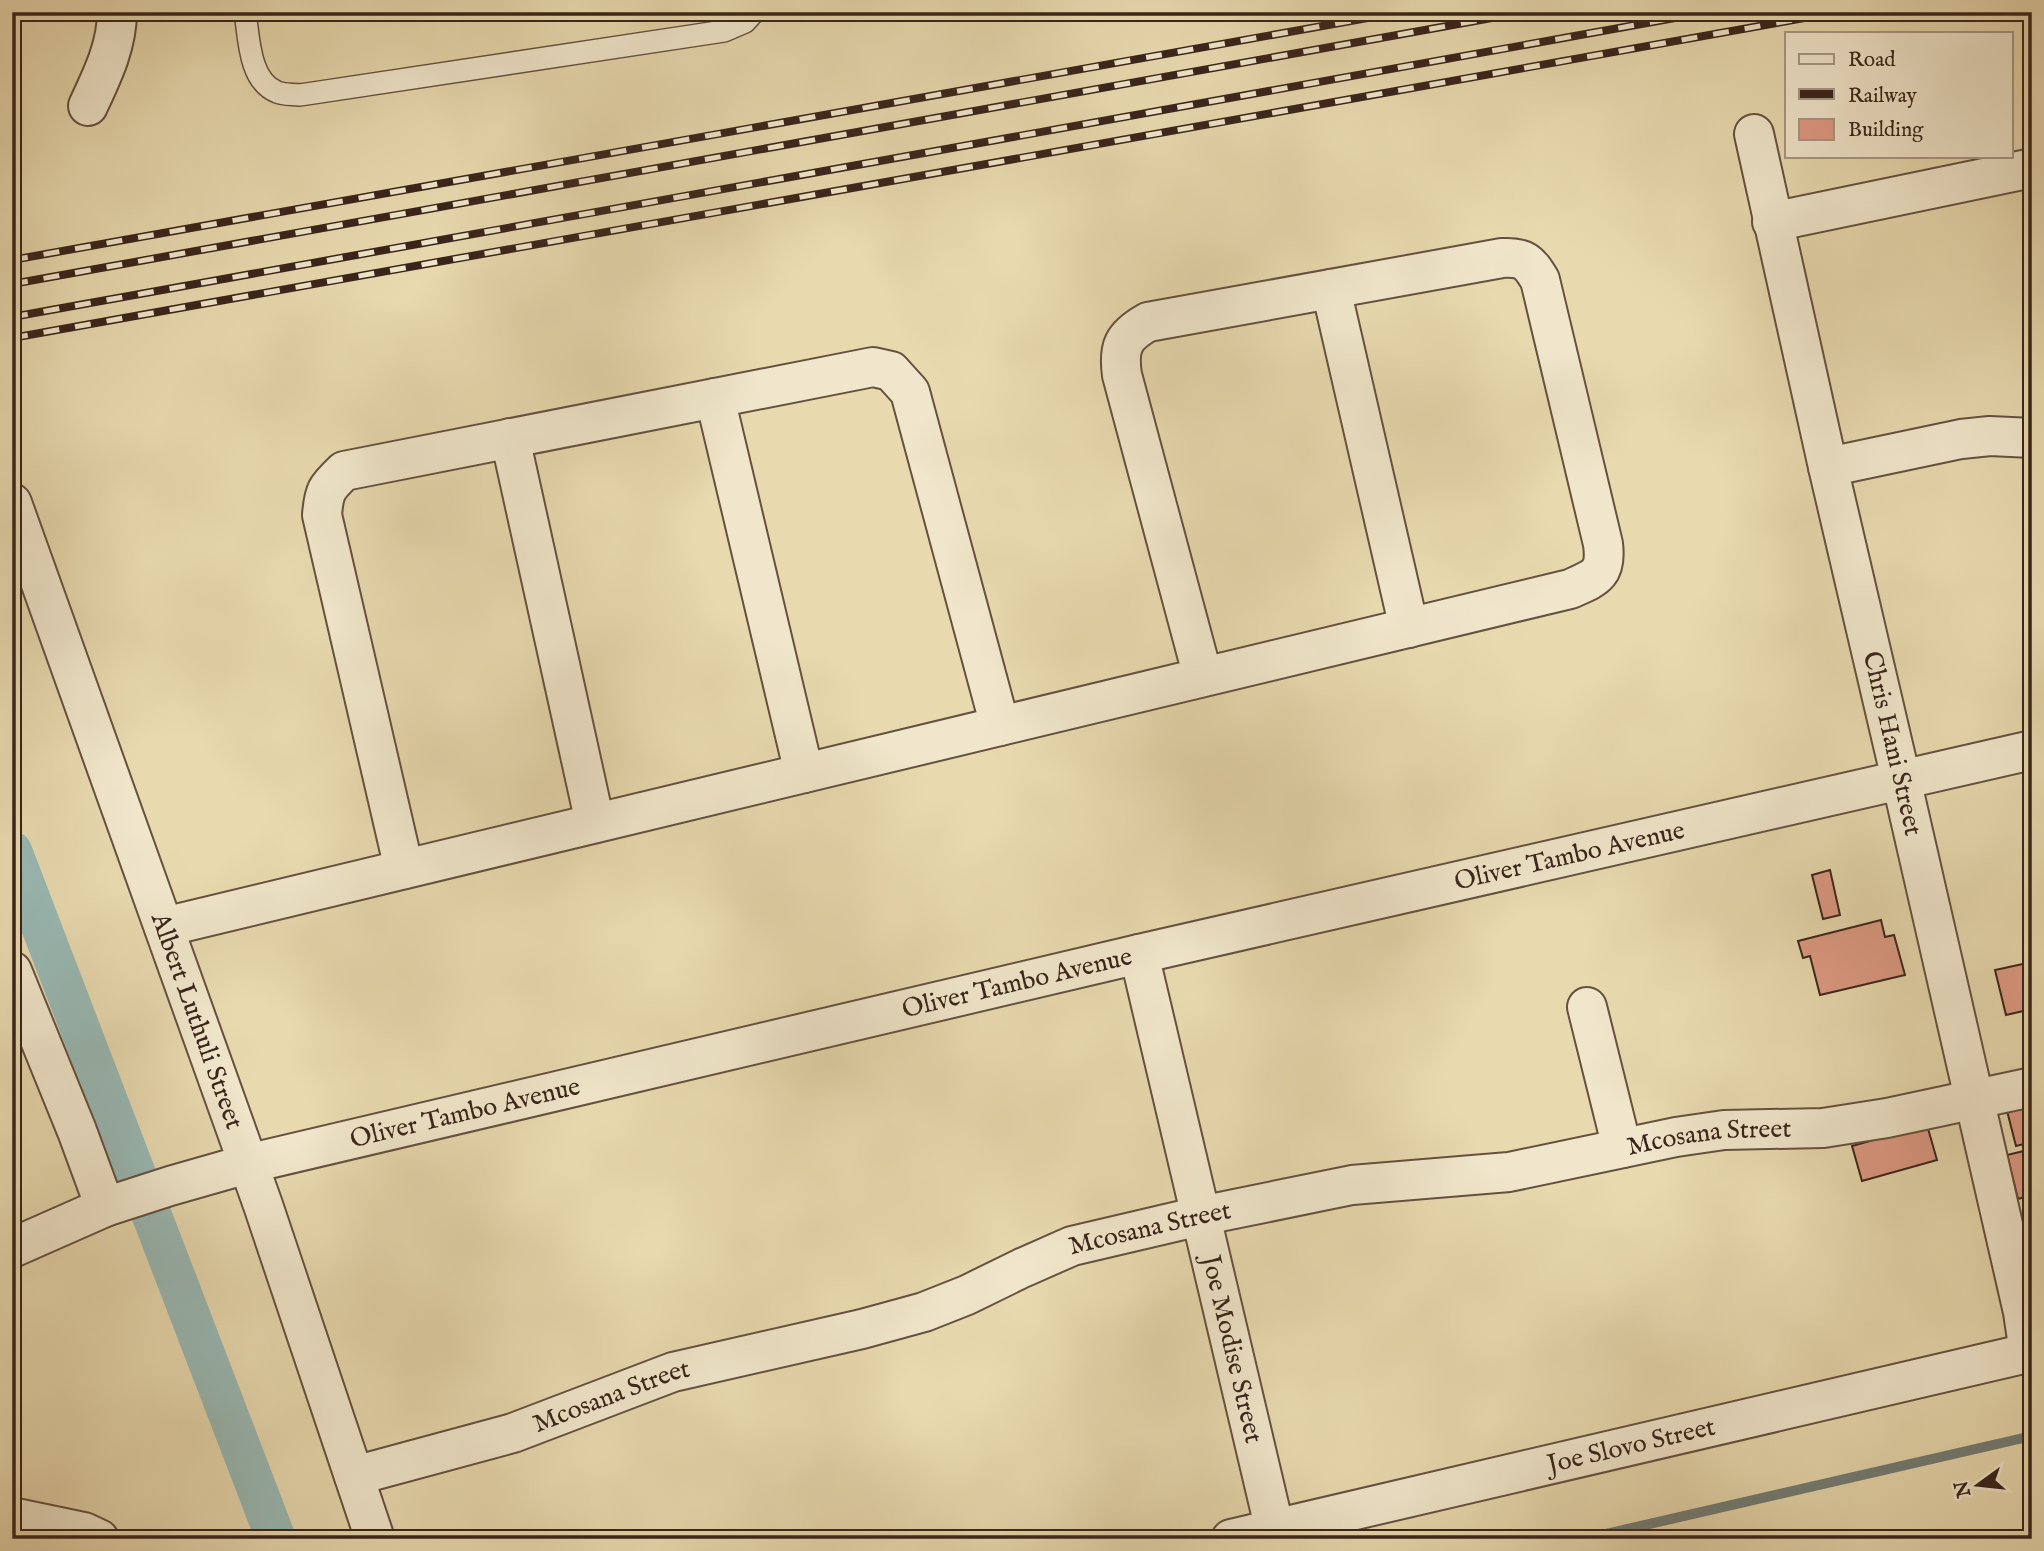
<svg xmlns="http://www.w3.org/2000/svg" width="2044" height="1551" viewBox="0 0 2044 1551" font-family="'IM FELL English',serif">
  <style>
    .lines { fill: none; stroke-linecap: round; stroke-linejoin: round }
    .stream { stroke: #737d77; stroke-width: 10 }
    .canal { stroke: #99b9b4; stroke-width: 40 }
    .building { fill: #de9a84; stroke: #39241b; stroke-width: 2 }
    .service-casing { stroke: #655140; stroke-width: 24 }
    .minor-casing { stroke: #655140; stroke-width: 42 }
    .path { stroke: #39241b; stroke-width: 4.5; stroke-dasharray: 5 3.5; stroke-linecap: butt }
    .service { stroke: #f0e6cb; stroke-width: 21 }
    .minor { stroke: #f0e6cb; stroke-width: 38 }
    .rail-casing { stroke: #39241b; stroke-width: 8 }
    .rail { stroke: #f0e6cb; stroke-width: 5; stroke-dasharray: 16; stroke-linecap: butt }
    .labels { text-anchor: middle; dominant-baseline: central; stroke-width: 6; stroke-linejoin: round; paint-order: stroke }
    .street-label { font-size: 26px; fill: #39241b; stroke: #f0e6cb }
  </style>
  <rect width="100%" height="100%" fill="#e8d9af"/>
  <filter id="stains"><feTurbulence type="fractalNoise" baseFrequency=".00286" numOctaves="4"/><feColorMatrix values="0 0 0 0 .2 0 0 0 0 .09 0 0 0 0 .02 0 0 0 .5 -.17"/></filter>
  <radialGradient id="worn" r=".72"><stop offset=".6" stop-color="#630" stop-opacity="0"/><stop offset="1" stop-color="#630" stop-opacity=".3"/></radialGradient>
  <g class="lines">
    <path class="stream" d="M 1584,1539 L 2032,1436"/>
    <path class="canal" d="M 12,851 L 276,1539"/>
  </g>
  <path class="building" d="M 1830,870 L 1840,915 L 1823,919 L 1812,875 Z
    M 1881,920 L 1885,937 L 1894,935 L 1905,975 L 1820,995 L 1810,956 L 1803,958 L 1798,941 Z
    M 2032,962 L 2032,1009 L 2006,1015 L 1995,970 Z
    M 2032,1100 L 2032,1142 L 2016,1146 L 2006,1107 Z
    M 1927,1125 L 1937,1160 L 1862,1181 L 1852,1146 Z
    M 2032,1149 L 2032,1195 L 2018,1199 L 2007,1155 Z"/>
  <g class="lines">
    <defs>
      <path id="service" d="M 245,12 C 249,38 249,81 277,92 C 284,95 293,94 300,95 L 724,31 L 745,22 L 754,12"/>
      <g id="minor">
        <path d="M 88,106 C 102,76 117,46 117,12"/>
        <path id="s1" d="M 1754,134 L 1828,467 L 1901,779 L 2023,1312 L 2029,1353"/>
        <path d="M 1772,222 L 2032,168"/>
        <path d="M 1331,289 L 1409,628"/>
        <path d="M 715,398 L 804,773"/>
        <path d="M 510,438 L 595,823"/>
        <path d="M 1828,467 L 1961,439 L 1990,436 L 2032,438"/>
        <path id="s2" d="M 12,503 L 263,1205 L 375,1539"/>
        <path d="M 404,869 L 322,515 C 324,491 326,488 344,471 L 873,367 L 891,371 L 910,392 L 1000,726"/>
        <path d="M 164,927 L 1570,589 C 1595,578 1607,575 1603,544 L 1540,280 C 1529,262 1525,257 1502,258 L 1148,322 C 1123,336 1118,347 1122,375 L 1203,677"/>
        <path id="s3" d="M 1139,954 L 1277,1539"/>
        <path d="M 12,971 L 77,1131 L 105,1207"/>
        <path d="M 1587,1007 L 1622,1148"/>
        <path id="s4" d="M 12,1248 L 105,1207 L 170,1186 L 247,1164 L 1139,954 L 2032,750"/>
        <path id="s5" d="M 354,1476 L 513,1433 L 673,1372 L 862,1329 L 924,1312 L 967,1295 L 1022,1268 L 1072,1246 L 1200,1216 L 1352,1185 L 1509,1172 L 1676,1137 L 1724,1130 L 1823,1128 L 1887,1118 L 2032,1087"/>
        <path d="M 12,1517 L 84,1532 L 99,1539"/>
        <path id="s6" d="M 1231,1539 L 2032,1352"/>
      </g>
    </defs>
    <use href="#service" class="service-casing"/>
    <use href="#minor" class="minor-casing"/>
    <path class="path" d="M 2025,1539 L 2032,1524"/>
    <use href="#service" class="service"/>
    <use href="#minor" class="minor"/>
    <defs>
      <path id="rail" d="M 12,260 L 1401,12
        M 12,284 L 1525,12
        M 12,317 L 1708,12
        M 12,338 L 1838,12"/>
    </defs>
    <use href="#rail" class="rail-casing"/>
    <use href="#rail" class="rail"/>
  </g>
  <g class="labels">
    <g class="street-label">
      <text stroke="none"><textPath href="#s1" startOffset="625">Chris Hani Street</textPath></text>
      <text stroke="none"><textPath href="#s4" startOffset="1608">Oliver Tambo Avenue</textPath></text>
      <text stroke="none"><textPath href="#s4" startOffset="1041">Oliver Tambo Avenue</textPath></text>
      <text stroke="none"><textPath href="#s2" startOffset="550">Albert Luthuli Street</textPath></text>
      <text stroke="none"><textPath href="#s4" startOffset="474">Oliver Tambo Avenue</textPath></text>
      <text stroke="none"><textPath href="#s5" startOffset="1404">Mcosana Street</textPath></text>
      <text stroke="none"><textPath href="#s5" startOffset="836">Mcosana Street</textPath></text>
      <text stroke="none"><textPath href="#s3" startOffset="406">Joe Modise Street</textPath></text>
      <text stroke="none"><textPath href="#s5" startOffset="270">Mcosana Street</textPath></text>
      <text stroke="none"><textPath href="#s6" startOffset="411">Joe Slovo Street</textPath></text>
    </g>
  </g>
  <rect width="2044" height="1551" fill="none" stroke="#e8d9af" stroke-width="42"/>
  <rect x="14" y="14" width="2016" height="1523" fill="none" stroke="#39241b" stroke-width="3.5"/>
  <rect x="21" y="21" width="2002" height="1509" fill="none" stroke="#39241b" stroke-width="2"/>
  <rect x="1785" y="32" width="228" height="126" fill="#f0e6cb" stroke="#a79885" stroke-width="2"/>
  <rect x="1799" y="54" width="35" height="10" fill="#f0e6cb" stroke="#a79885" stroke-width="2"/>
  <text x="1848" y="66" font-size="21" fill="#39241b">Road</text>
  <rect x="1799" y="89" width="35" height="10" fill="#39241b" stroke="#a79885" stroke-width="2"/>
  <text x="1848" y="102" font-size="21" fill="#39241b">Railway</text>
  <rect x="1799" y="119" width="35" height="21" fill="#de9a84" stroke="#a79885" stroke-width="2"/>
  <text x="1848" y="136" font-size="21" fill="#39241b">Building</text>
  <g transform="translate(1978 1485) rotate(255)" stroke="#f0e6cb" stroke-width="5" paint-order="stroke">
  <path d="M0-5L12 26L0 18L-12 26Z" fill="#39241b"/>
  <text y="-10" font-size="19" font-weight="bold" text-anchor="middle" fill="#39241b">N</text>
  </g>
  <rect width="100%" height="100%" filter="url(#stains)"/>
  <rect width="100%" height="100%" fill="url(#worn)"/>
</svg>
